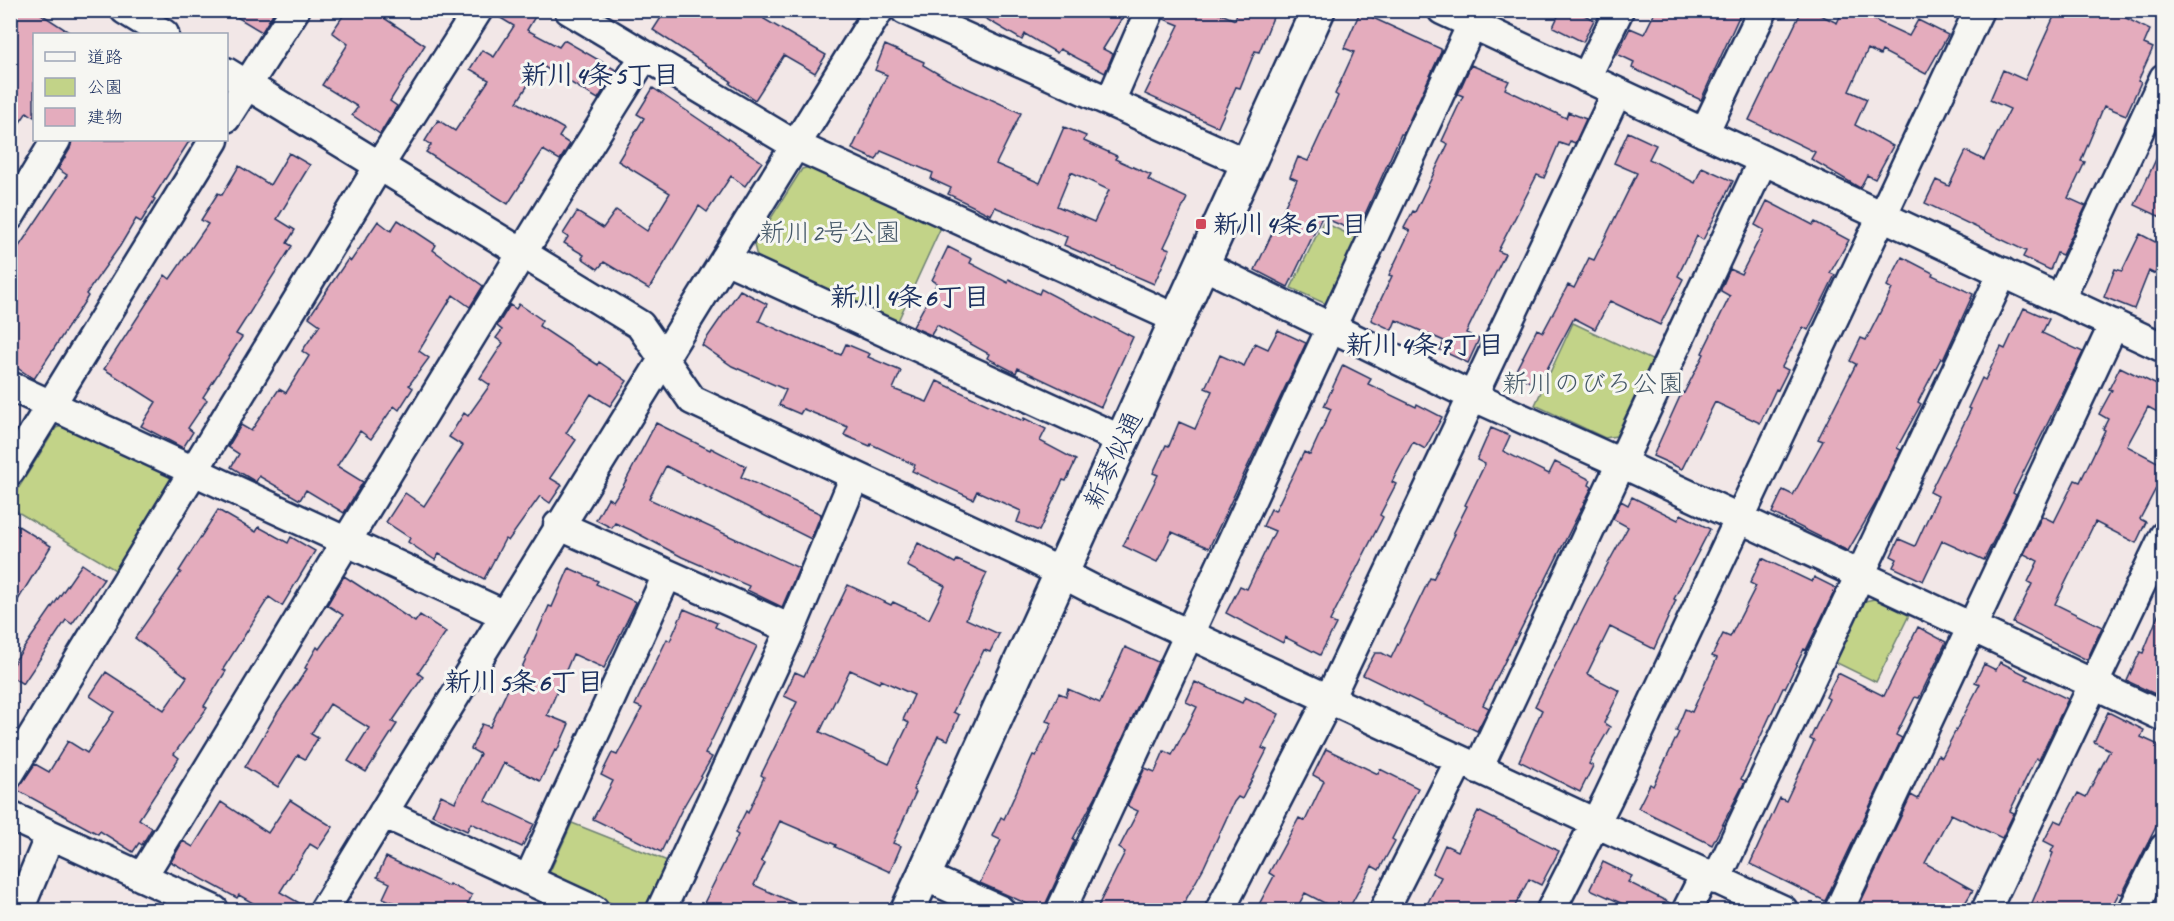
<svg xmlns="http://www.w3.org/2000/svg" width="2174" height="921" viewBox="0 0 2174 921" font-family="Caveat,'Klee One',sans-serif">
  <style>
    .green { fill: #c2d388; stroke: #6e8173; stroke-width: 1.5 }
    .building { fill: #e4acbd; stroke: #1b2f5e; stroke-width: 1.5; fill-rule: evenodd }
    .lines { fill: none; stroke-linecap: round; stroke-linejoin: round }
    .minor-casing { stroke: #1b2f5e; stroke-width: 33 }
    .tertiary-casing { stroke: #1b2f5e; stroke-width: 38 }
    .minor { stroke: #f6f6f2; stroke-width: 28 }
    .tertiary { stroke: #f6f6f2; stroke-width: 33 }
    .poi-dot { fill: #d1495b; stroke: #f6f6f2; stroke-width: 2 }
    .labels { text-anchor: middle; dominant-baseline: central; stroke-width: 6; stroke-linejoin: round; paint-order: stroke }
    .poi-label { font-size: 26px; font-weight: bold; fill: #1b2f5e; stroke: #f6f6f2; text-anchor: start }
    .park-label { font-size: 26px; fill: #455868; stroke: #f6f6f2 }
    .street-label { font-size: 26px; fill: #1b2f5e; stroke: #f6f6f2 }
    .neighbourhood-label { font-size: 27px; font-weight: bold; fill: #1b2f5e; stroke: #f6f6f2 }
  </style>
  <rect width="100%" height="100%" fill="#f2e7e7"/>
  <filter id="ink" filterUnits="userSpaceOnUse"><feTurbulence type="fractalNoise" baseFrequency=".0167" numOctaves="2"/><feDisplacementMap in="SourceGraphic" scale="12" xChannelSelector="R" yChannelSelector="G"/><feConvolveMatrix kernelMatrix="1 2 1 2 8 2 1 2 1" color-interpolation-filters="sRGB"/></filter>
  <g filter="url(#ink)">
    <path class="green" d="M 817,165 L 942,225 L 897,323 L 757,257 L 754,245 L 802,169 Z
      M 1323,222 L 1365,242 L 1335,308 L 1291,288 Z
      M 1573,323 L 1652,360 L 1616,436 L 1605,438 L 1535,405 Z
      M 68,424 L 172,474 L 174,483 L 117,571 L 11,508 L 11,500 L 56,428 Z
      M 1879,598 L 1910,613 L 1876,682 L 1835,662 L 1865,601 Z
      M 572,823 L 670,862 L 647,910 L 627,910 L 548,876 Z"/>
    <path class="building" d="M 10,10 L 35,10 L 72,34 L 34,34 L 34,117 L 27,112 L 10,137 Z
      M 225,10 L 275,10 L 262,32 Z
      M 347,10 L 389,10 L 384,18 L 425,45 L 390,101 L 397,106 L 380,134 L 352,115 L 358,107 L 322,85 L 348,44 L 332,32 Z
      M 494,10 L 539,10 L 527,30 L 559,47 L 564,40 L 616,70 L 598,99 L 541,65 L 517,102 L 564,129 L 559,137 L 570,144 L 560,160 L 543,150 L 508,204 L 426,152 L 431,145 L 425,141 L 438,120 L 455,131 L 489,80 L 470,69 L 482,50 L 494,57 L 514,26 L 494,14 Z
      M 666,10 L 769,10 L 764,19 L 826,55 L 815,73 L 784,55 L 755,100 L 730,84 L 731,81 L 653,30 Z
      M 971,10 L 1127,10 L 1103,49 L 1113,54 L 1105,73 L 1060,49 L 1057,53 L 1025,34 L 1022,40 Z
      M 1166,10 L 1212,10 L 1235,20 L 1238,10 L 1276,10 L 1259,52 L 1255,51 L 1240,88 L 1236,87 L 1218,127 L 1145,94 L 1179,25 L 1164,19 Z
      M 1561,10 L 1575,10 L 1594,20 L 1583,42 L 1553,27 Z
      M 1656,10 L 1742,10 L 1701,100 L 1632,68 L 1634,62 L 1617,54 L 1630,28 L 1644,34 Z
      M 1802,10 L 1810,10 L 1837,23 L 1843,10 L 1853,10 L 1909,36 L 1918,20 L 1948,35 L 1926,74 L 1882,51 L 1880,55 L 1868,49 L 1849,91 L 1867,99 L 1855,125 L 1893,146 L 1875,179 L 1867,175 L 1860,188 L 1811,159 L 1815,152 L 1749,120 Z
      M 2057,10 L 2110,10 L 2150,30 L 2144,44 L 2153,48 L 2138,81 L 2141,82 L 2126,115 L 2104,106 L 2081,161 L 2085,162 L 2068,198 L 2086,206 L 2062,255 L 2057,253 L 2050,270 L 2023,257 L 2026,251 L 1925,203 L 1936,180 L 1949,186 L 1966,151 L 1984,160 L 2010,109 L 1990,100 L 2003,70 L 2025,80 Z
      M 1360,12 L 1441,49 L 1441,52 L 1403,134 L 1401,134 L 1357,232 L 1322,217 L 1288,287 L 1255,270 L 1297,180 L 1290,177 L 1298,157 L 1308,161 L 1338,96 L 1335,94 L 1354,52 L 1344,48 Z
      M 885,45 L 924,62 L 923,65 L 947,79 L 1021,113 L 996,164 L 1040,183 L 1064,127 L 1086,136 L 1084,141 L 1117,156 L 1115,159 L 1151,175 L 1148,180 L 1187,198 L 1164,247 L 1170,249 L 1154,284 L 1064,245 L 1067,237 L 995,207 L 991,215 L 948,194 L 951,188 L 931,179 L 933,173 L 881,151 L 876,160 L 852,149 L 887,75 L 875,70 ZM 1071,172 L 1109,190 L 1094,222 L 1057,206 Z
      M 1471,65 L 1509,81 L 1505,89 L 1566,118 L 1568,112 L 1586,119 L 1575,143 L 1570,141 L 1568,146 L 1559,143 L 1544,178 L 1537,175 L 1498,251 L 1505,254 L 1466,333 L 1479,339 L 1468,363 L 1440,350 L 1444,341 L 1396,320 L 1392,330 L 1371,320 L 1392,276 L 1389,275 L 1410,231 L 1404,228 L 1413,211 L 1415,212 L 1448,144 L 1442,141 L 1463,96 L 1458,94 Z
      M 653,88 L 762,162 L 745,186 L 731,176 L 707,212 L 699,206 L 649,289 L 604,262 L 598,269 L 582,258 L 584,255 L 564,243 L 568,237 L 563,234 L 577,212 L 603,228 L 616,210 L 647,231 L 670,193 L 618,161 L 644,118 L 637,114 Z
      M 1628,132 L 1656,145 L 1649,159 L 1695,183 L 1702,167 L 1733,181 L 1703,240 L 1697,236 L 1678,276 L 1683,279 L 1660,325 L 1610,301 L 1595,329 L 1574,318 L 1538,386 L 1514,374 L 1537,329 L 1543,332 L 1568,285 L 1574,288 L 1589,258 L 1594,260 L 1637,173 L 1614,163 Z
      M 72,140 L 190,140 L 153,198 L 155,199 L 141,222 L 136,219 L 120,246 L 86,294 L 88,296 L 85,301 L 34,379 L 10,363 L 10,260 L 67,175 L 58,169 L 70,149 Z
      M 2163,144 L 2163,218 L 2135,205 Z
      M 289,153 L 310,165 L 277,219 L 295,230 L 287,243 L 292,246 L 236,334 L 242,337 L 203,397 L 207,400 L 188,428 L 193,432 L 183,448 L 141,426 L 156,402 L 104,369 L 165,275 L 170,279 L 208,224 L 201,220 L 218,193 L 222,195 L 239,166 L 270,185 Z
      M 1767,201 L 1813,225 L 1815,222 L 1849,240 L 1830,273 L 1835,275 L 1808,330 L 1803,327 L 1782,367 L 1788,370 L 1778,390 L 1776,389 L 1760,423 L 1715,402 L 1682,469 L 1653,456 L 1682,392 L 1684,393 L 1704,354 L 1702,353 L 1730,296 L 1721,291 L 1721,289 L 1730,269 L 1741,274 L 1764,230 L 1755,225 Z
      M 398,220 L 436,245 L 433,250 L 483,286 L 470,307 L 453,295 L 419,351 L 429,358 L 409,385 L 413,388 L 399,410 L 394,406 L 371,439 L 360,431 L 337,466 L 363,482 L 344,513 L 306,490 L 300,500 L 259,476 L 256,482 L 231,467 L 239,454 L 228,447 L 241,425 L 251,431 L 279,389 L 286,393 L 309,356 L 302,351 L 320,325 L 309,317 L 321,299 L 348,259 L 351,261 L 378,221 L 391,231 Z
      M 2140,234 L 2163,246 L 2163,258 L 2155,274 L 2149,271 L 2134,309 L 2104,297 L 2115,269 L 2122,271 Z
      M 948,247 L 972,259 L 970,263 L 1008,283 L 1009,279 L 1039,294 L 1041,289 L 1133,337 L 1101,407 L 1018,368 L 1016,373 L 987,358 L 989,354 L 937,325 L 931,335 L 913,327 L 937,283 L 932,280 Z
      M 1902,257 L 1933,273 L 1932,275 L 1973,294 L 1943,360 L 1941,358 L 1918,402 L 1921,404 L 1897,448 L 1901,450 L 1877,501 L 1848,551 L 1772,513 L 1783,490 L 1793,495 L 1823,441 L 1818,439 L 1856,364 L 1850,361 L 1861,338 L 1866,340 L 1892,289 L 1887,286 Z
      M 740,290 L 767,304 L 759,321 L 803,341 L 804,340 L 841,355 L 846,344 L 870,354 L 868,357 L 901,371 L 893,389 L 927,402 L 937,381 L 1023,421 L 1024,418 L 1046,429 L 1040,441 L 1076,460 L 1066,481 L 1063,480 L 1039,531 L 1017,522 L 1021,511 L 977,491 L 973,499 L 912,471 L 915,465 L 871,444 L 870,446 L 844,435 L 848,427 L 803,409 L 800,414 L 779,405 L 786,390 L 732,366 L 702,345 Z
      M 519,304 L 542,320 L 539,326 L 598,365 L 599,362 L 627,381 L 610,406 L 591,394 L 566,433 L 576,440 L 550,478 L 562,485 L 550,503 L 540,496 L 508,541 L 505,539 L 484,579 L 439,554 L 435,560 L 408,542 L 410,538 L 386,522 L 405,493 L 424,506 L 463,446 L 449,437 L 464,413 L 468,416 L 490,385 L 480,378 L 503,343 L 496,338 L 502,330 L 497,326 L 510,305 L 516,309 Z
      M 2024,308 L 2049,319 L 2042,333 L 2083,352 L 2013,493 L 2016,495 L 1984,560 L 1942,541 L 1923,581 L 1893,567 L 1897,559 L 1891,556 L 1899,539 L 1915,546 L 1938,496 L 1930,492 L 1971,409 L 1968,408 L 1982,378 L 1985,380 L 2001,347 L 2005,349 Z
      M 1278,330 L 1306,343 L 1209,548 L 1172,532 L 1157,562 L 1123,546 L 1158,475 L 1153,473 L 1166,445 L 1169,446 L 1179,422 L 1195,429 L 1212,391 L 1205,388 L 1220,355 L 1244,366 L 1255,343 L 1268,349 Z
      M 1343,365 L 1371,379 L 1368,384 L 1416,407 L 1417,404 L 1442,417 L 1425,449 L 1413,442 L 1392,482 L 1396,484 L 1380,515 L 1383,517 L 1330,621 L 1336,624 L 1320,655 L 1285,637 L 1283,643 L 1226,613 L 1240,586 L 1247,589 L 1275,531 L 1263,526 L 1271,509 L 1275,511 L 1304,452 L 1310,455 L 1331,409 L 1324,406 Z
      M 2120,367 L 2163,388 L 2163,415 L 2148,407 L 2127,446 L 2163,465 L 2163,475 L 2140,519 L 2146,522 L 2136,543 L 2095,522 L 2055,604 L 2102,627 L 2087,660 L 2013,623 L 2032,584 L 2028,582 L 2038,561 L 2024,554 L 2042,516 L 2054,522 L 2075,480 L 2080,482 L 2105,430 L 2103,429 L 2108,419 L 2099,414 L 2112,390 L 2109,389 Z
      M 656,423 L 710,450 L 711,448 L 746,466 L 741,477 L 821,514 L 811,539 L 666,466 L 649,499 L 799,568 L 782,607 L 747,590 L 749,586 L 682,557 L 631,530 L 615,523 L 612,528 L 596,520 L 608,498 L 613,501 L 623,486 Z
      M 1491,428 L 1510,436 L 1503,451 L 1549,474 L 1555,462 L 1591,480 L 1589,485 L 1592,487 L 1483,705 L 1489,708 L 1477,731 L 1363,675 L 1375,653 L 1382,653 L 1391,658 L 1430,578 L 1433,579 L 1455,534 L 1453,534 L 1467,506 L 1465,505 L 1485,464 L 1477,460 Z
      M 1632,497 L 1678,520 L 1681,514 L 1710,529 L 1674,599 L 1676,600 L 1654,649 L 1610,627 L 1587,674 L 1620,691 L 1604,723 L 1610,727 L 1589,764 L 1593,766 L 1580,792 L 1519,761 L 1542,710 L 1535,706 L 1589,598 L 1628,527 L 1613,519 L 1621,501 L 1628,505 Z
      M 218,510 L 256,532 L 259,527 L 288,543 L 291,537 L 315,551 L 282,606 L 269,597 L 223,669 L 226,671 L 204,706 L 207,708 L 174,754 L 179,758 L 139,819 L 152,828 L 142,845 L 139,843 L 133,852 L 100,831 L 98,834 L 17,790 L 35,764 L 49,772 L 68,741 L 87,753 L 114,712 L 90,696 L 106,672 L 164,710 L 187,677 L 135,638 L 181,572 L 179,571 Z
      M 10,521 L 51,546 L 10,613 Z
      M 918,543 L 955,563 L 957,560 L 987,573 L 966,619 L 999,634 L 990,652 L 984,650 L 953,712 L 959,715 L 948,740 L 938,736 L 913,790 L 916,792 L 893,843 L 901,846 L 890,872 L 835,847 L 836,845 L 780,821 L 761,861 L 765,863 L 754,885 L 810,910 L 716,910 L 703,905 L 738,835 L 735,833 L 746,811 L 748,813 L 764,777 L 761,775 L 797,702 L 784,696 L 795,672 L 804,676 L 848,585 L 891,605 L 893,602 L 929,619 L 945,586 L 907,566 ZM 850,670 L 879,683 L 881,680 L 914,695 L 903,720 L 909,723 L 889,764 L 820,732 Z
      M 1762,558 L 1812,582 L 1814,577 L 1836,588 L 1806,650 L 1804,649 L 1785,688 L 1783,688 L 1741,779 L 1745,781 L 1712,845 L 1638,808 L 1650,784 L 1653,786 L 1679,732 L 1676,731 L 1685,709 L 1692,712 L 1717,658 L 1712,656 L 1723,634 L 1730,637 L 1756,586 L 1750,583 Z
      M 82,564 L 104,579 L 72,624 L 66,620 L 23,684 L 10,676 L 10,668 Z
      M 569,568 L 598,581 L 596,584 L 636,602 L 604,668 L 573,654 L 547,715 L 569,724 L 557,751 L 555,750 L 540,781 L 504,763 L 485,801 L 534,824 L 522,847 L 471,823 L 467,831 L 432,815 L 441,795 L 455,802 L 480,754 L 471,749 L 482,724 L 490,727 L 508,689 L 512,690 L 549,606 L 552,607 Z
      M 344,576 L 415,622 L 420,615 L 446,632 L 418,673 L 423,677 L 392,722 L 397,724 L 366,772 L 348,761 L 369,728 L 330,704 L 311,734 L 318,738 L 305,759 L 298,755 L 278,787 L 245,767 L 277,713 L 307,669 L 305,668 L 317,647 L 319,649 L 343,615 L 327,605 Z
      M 2163,603 L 2163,676 L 2155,694 L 2127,681 L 2140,652 L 2143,653 Z
      M 684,609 L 717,623 L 715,627 L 757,646 L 705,754 L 712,757 L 681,811 L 661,852 L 593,819 L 613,781 L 601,775 L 612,753 L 617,755 L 642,708 L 635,705 L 667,639 L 670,641 Z
      M 1918,627 L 1946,642 L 1919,698 L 1915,697 L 1896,735 L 1902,738 L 1825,901 L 1750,864 L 1780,798 L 1786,801 L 1814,741 L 1810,739 L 1829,699 L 1826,697 L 1838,673 L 1884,696 Z
      M 1125,647 L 1158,662 L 1098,792 L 1073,839 L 1075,840 L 1046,903 L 1045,910 L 1041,910 L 980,883 L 1001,840 L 992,836 L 1001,817 L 1004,819 L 1033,755 L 1036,756 L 1052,723 L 1046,721 L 1059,693 L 1066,696 L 1068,689 L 1100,703 Z
      M 2000,662 L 2028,676 L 2026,679 L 2068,699 L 2039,760 L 2036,758 L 2010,811 L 2014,813 L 2002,838 L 1951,814 L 1925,863 L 1973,890 L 1961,910 L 1857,910 L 1911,795 L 1918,799 L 1938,755 L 1942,757 L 1980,684 L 1975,682 L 1984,664 L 1996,670 Z
      M 1195,682 L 1242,703 L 1245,697 L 1279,714 L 1262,748 L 1267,750 L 1242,799 L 1238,797 L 1234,802 L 1204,867 L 1180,910 L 1096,910 L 1125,852 L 1119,848 L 1138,811 L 1127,806 L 1145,768 L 1155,772 L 1164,751 L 1172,755 L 1197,707 L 1186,702 Z
      M 2108,712 L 2144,730 L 2141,737 L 2163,747 L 2163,813 L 2122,894 L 2119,893 L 2110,910 L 2029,910 L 2053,853 L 2051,852 L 2054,846 L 2044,841 L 2055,820 L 2062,823 L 2078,793 L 2086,797 L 2110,750 L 2094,742 Z
      M 1326,749 L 1378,774 L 1380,769 L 1418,788 L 1392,839 L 1395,841 L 1379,870 L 1372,866 L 1348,910 L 1338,910 L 1305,893 L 1296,910 L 1256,910 L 1274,876 L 1269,873 L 1299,818 L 1305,821 L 1324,781 L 1313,775 Z
      M 290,800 L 333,827 L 318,849 L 310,844 L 280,892 L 308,908 L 308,910 L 265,910 L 239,895 L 237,898 L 171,862 L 183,841 L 193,847 L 221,802 L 268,833 Z
      M 1478,811 L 1559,851 L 1541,885 L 1529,879 L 1513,910 L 1424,910 L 1441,877 L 1432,873 L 1445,845 L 1458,851 Z
      M 386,857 L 448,886 L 449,884 L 472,895 L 465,910 L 411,910 L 383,898 L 390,883 L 377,877 Z
      M 1603,862 L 1632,876 L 1628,882 L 1672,904 L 1671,910 L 1636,910 L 1590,889 Z"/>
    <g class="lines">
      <defs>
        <path id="minor" d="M 125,10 L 164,34
          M 569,10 L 795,145 L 1177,319
          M 905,10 L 1248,164
          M 1442,10 L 2164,348
          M 226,72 L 640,325 L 692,400 L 1030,557 L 1092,589 L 1783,910
          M 1586,78 L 1619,10
          M 1110,102 L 1150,10
          M 226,118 L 295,10
          M 1704,133 L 1763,10
          M 10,216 L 56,140
          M 725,259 L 1122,440
          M 1203,265 L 1472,396 L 1621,463 L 2164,717
          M 2060,299 L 2164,78
          M 10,386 L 505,615
          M 10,471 L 214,140
          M 558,525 L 791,629
          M 1478,769 L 1763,160
          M 10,773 L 379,166 L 478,10
          M 383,813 L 594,910
          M 10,816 L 214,910
          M 924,876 L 1000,910
          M 142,877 C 310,604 473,328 644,57
          M 528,880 L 667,575
          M 1716,880 L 2003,272
          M 19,910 L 50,835
          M 324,910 C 507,609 693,310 879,10
          M 661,910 L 791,629 L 855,476
          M 1061,910 L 1472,24
          M 1220,910 L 1329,699 L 1617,92
          M 1384,910 L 1460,760
          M 1551,910 L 1608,798 L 1979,10
          M 1687,910 L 1705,874
          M 1839,910 L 2114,324
          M 1986,910 L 2164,536
          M 2133,910 L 2164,848"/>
        <path id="tertiary" d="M 908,910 L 1318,10"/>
      </defs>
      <use href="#minor" class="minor-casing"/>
      <use href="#tertiary" class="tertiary-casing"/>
      <use href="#minor" class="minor"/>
      <use href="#tertiary" class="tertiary"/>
    </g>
  </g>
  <rect class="poi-dot" x="1195" y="218" width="12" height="12" rx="3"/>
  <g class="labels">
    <g class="poi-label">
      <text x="1213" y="224">新川4条6丁目</text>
    </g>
    <g class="park-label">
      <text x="830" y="232">新川2号公園</text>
      <text x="1593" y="383">新川のびろ公園</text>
    </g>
    <g class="street-label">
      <text transform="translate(1113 460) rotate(-65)">新琴似通</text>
    </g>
    <g class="neighbourhood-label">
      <text x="600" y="75">新川4条5丁目</text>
      <text x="910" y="297">新川4条6丁目</text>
      <text x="1425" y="345">新川4条7丁目</text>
      <text x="524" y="682">新川5条6丁目</text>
    </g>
  </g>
  <rect width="2174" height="921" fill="none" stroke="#f6f6f2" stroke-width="36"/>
  <rect x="18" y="18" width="2138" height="885" fill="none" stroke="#1b2f5e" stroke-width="2" filter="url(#ink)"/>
  <rect x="33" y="33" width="195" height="108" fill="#f6f6f2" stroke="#9ea6b7" stroke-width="1.5"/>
  <rect x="45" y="52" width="30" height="9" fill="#f6f6f2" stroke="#9ea6b7" stroke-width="1.5"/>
  <text x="87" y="63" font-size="18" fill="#1b2f5e">道路</text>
  <rect x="45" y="78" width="30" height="18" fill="#c2d388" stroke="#9ea6b7" stroke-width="1.5"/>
  <text x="87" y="93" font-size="18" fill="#1b2f5e">公園</text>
  <rect x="45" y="108" width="30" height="18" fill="#e4acbd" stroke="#9ea6b7" stroke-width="1.5"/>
  <text x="87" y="123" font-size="18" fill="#1b2f5e">建物</text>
</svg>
